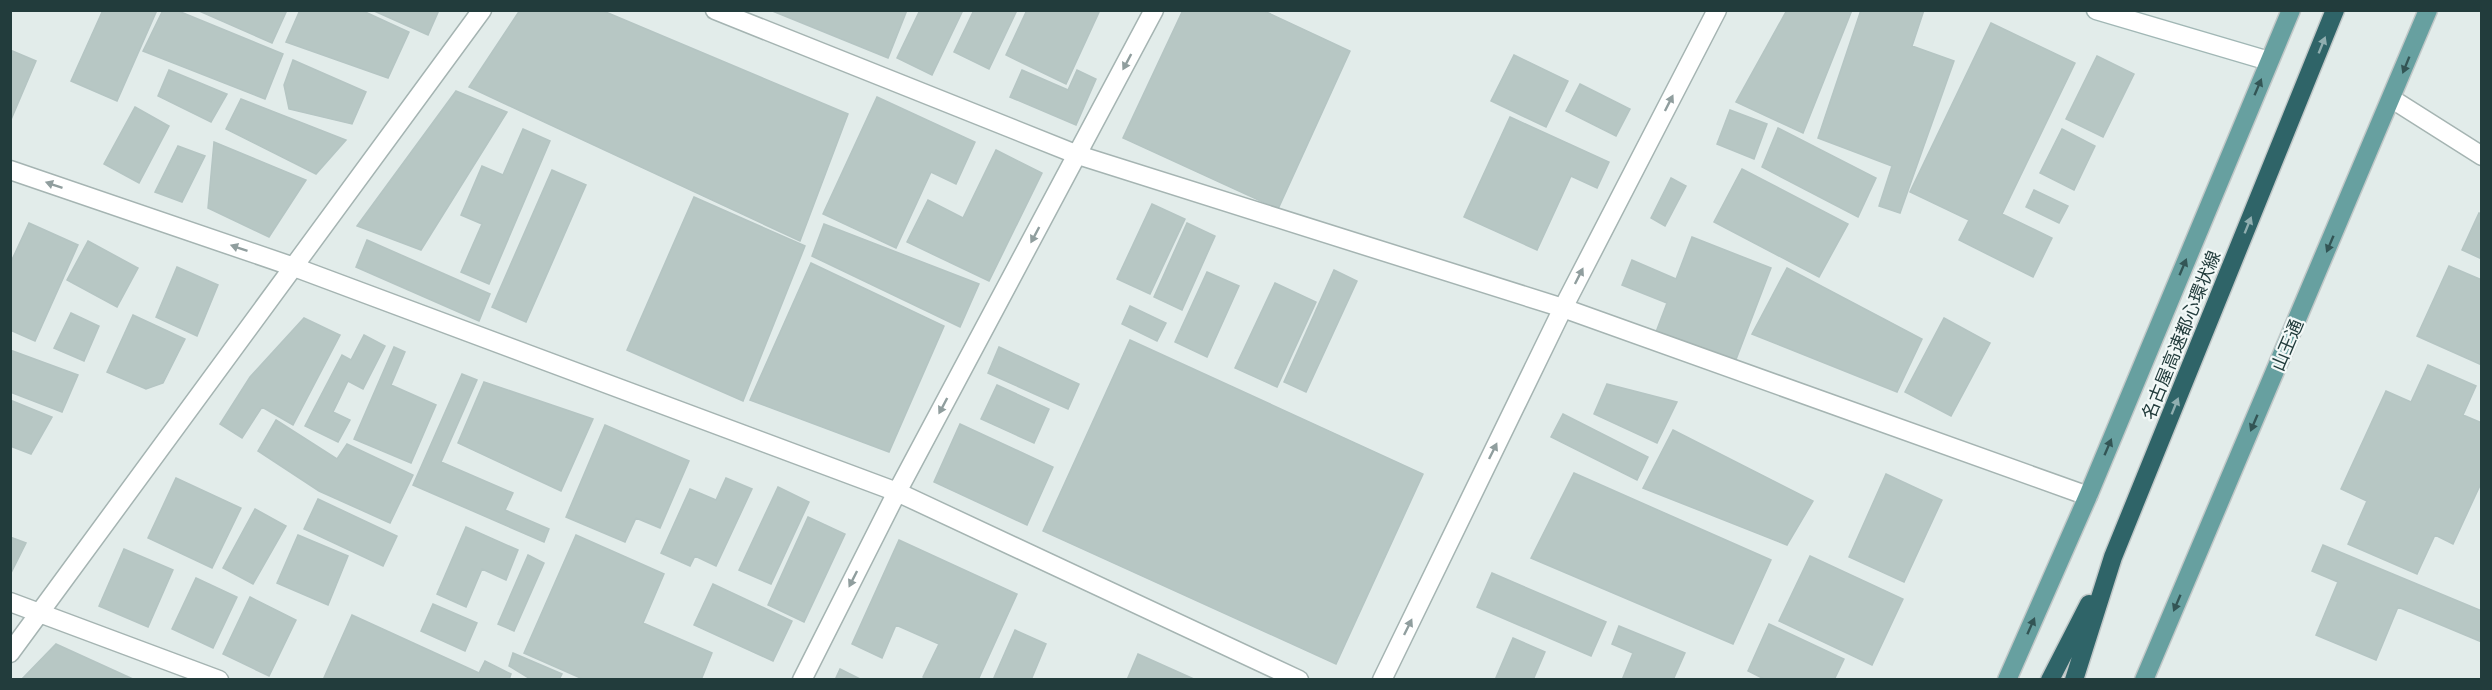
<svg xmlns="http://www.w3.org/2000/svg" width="2492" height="690" viewBox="0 0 2492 690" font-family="'Archivo Narrow','Noto Sans JP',sans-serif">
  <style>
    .building { fill: #b7c7c4; stroke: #b5c5c3; stroke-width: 1.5 }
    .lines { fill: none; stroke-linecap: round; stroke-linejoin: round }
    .street-casing { stroke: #a5b4b2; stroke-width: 21 }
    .secondary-casing { stroke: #a1b7b5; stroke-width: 21 }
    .primary-casing { stroke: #c1c8c8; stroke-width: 21 }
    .highway-casing { stroke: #c1c8c8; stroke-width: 21 }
    .street { stroke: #fff; stroke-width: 18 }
    .secondary { stroke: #fff; stroke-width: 18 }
    .primary { stroke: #67a0a0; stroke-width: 18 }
    .highway { stroke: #2f6468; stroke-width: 18 }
    .oneway { fill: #90aeb0 }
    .oneway2 { fill: #909e9e }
    .oneway3 { fill: #355 }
    .labels { text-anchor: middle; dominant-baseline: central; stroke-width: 4.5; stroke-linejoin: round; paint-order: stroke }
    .street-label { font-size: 18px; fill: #223c3c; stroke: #f2f8f7 }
  </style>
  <rect width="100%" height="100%" fill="#e2ecea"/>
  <path class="building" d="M 103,10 L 157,10 L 117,101 L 71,81 Z
    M 163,10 L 176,10 L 283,54 L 265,99 L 143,51 Z
    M 197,10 L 287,10 L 272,43 Z
    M 300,10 L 361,10 L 409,32 L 388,78 L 286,42 Z
    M 372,10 L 439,10 L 428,35 Z
    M 520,10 L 601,10 L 848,114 L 800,241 L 469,87 Z
    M 770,10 L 907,10 L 888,58 Z
    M 920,10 L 963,10 L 932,75 L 897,58 Z
    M 974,10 L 1017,10 L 989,69 L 954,52 Z
    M 1027,10 L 1100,10 L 1066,84 L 1006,55 Z
    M 1183,10 L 1262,10 L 1350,51 L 1278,209 L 1123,138 Z
    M 1787,10 L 1852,10 L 1803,133 L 1736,102 Z
    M 1861,10 L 1924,10 L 1912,46 L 1954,61 L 1900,213 L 1879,206 L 1892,166 L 1818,138 Z
    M 1991,23 L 2075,63 L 2002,214 L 2052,238 L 2033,277 L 1959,240 L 1969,220 L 1910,192 Z
    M 10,50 L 36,61 L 10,122 Z
    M 1514,55 L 1568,81 L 1546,127 L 1491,101 Z
    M 2097,56 L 2134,74 L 2103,137 L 2066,119 Z
    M 293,60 L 366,92 L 352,124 L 289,109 L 284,85 Z
    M 169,70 L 227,94 L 211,122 L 158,96 Z
    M 1022,70 L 1068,90 L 1077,70 L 1096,79 L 1076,125 L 1010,97 Z
    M 1580,84 L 1630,109 L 1616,136 L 1566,111 Z
    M 456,91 L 507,112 L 421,250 L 357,226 Z
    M 877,97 L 975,142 L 956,184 L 931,172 L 896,248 L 823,214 Z
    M 241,99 L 346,140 L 316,174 L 226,129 Z
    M 135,107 L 169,126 L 139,183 L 104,164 Z
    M 1730,110 L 1767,124 L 1754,159 L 1717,144 Z
    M 1510,117 L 1609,162 L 1597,188 L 1571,176 L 1537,250 L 1464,217 Z
    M 1778,128 L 1876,178 L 1858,217 L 1762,167 Z
    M 523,129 L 550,141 L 489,284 L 461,272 L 482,224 L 461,215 L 482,166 L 503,175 Z
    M 2062,129 L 2095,146 L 2074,190 L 2040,173 Z
    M 214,142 L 306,180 L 269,237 L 208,208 Z
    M 178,146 L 205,156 L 182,202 L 155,192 Z
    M 996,150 L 1042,173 L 989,281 L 907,242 L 928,200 L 963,218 Z
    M 1742,169 L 1848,224 L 1819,277 L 1714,222 Z
    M 552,170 L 586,185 L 526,322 L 492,307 Z
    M 1671,178 L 1686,186 L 1665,226 L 1651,218 Z
    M 2034,190 L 2068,206 L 2059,223 L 2026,207 Z
    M 694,197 L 805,246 L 743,401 L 627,350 Z
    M 1152,204 L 1185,219 L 1150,294 L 1117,279 Z
    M 2479,213 L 2482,214 L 2482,259 L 2462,250 Z
    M 29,223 L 78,245 L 35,341 L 10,330 L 10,264 Z
    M 1187,223 L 1215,236 L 1182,310 L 1154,297 Z
    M 824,224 L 979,284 L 960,327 L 812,256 Z
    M 1692,237 L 1771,268 L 1735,362 L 1656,332 L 1667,303 L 1622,285 L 1632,260 L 1676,279 Z
    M 367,240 L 490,294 L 479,321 L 356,267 Z
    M 88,241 L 138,268 L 117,307 L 67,280 Z
    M 811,263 L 944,326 L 889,452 L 750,400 Z
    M 2449,266 L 2482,280 L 2482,365 L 2417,336 Z
    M 177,267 L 218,285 L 197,336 L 156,317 Z
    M 1787,268 L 1922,339 L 1897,392 L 1752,334 Z
    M 1334,270 L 1357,281 L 1306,392 L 1284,382 Z
    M 1207,272 L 1239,286 L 1207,357 L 1175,342 Z
    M 1275,283 L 1316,302 L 1277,387 L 1235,368 Z
    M 1130,306 L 1166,323 L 1157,341 L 1122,324 Z
    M 71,313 L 99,326 L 84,361 L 54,348 Z
    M 133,315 L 185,339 L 163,383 L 146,389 L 107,372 Z
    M 304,318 L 340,335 L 293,425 L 262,407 L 242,438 L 220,424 L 250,377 Z
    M 1944,318 L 1990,343 L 1951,416 L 1905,392 Z
    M 364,335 L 385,346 L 363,389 L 348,381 L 333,412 L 350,420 L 338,442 L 305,426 L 342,355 L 351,360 Z
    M 1130,340 L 1423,474 L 1336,664 L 1043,531 Z
    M 394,347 L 405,352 L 391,385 L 436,405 L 411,463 L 354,439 Z
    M 999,347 L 1079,384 L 1068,409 L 988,373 Z
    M 10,350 L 78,375 L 62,412 L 10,392 Z
    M 2428,365 L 2476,386 L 2463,415 L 2482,423 L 2482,481 L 2453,544 L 2435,535 L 2417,574 L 2348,544 L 2367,501 L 2341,489 L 2386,391 L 2411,402 Z
    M 462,374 L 477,380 L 441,462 L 513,493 L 505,510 L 549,529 L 544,542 L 413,485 Z
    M 484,382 L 593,419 L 561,491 L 458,443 Z
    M 1607,384 L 1677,402 L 1657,443 L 1594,414 Z
    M 997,385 L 1049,409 L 1034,443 L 981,419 Z
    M 10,400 L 52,417 L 31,454 L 10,446 Z
    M 1563,414 L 1648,457 L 1637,480 L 1551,437 Z
    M 276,420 L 337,459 L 347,444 L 413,475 L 390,523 L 319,491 L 258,451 Z
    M 960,424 L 1053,467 L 1027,525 L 934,482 Z
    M 605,425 L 689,461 L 660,528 L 636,518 L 625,542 L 566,517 Z
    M 1673,430 L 1813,501 L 1787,545 L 1643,488 Z
    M 1574,473 L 1771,560 L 1733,644 L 1531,558 Z
    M 1886,474 L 1942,500 L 1904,582 L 1849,557 Z
    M 176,478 L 241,508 L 212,568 L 148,538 Z
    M 726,478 L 752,489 L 716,566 L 695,556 L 690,566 L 661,553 L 690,489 L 716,500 Z
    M 778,487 L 809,502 L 771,584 L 739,570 Z
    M 318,499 L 397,536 L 383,566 L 304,529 Z
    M 255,509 L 286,526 L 253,584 L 223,568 Z
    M 808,517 L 845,534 L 804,622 L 768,605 Z
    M 466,527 L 518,550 L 506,580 L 482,569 L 466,607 L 437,594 Z
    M 298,535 L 348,556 L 328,605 L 277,583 Z
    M 576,535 L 664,574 L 643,623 L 712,653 L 701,680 L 585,680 L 524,653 Z
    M 10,537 L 26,543 L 10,575 Z
    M 899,540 L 1017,594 L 978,680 L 928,680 L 923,677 L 939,644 L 896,625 L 882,658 L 852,644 Z
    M 2323,545 L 2482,611 L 2482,642 L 2398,607 L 2376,660 L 2316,635 L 2338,582 L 2312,571 Z
    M 124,549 L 173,570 L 148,627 L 99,606 Z
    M 528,555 L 544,563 L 514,631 L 498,624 Z
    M 1810,556 L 1903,599 L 1872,665 L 1779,621 Z
    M 1492,573 L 1606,622 L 1591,656 L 1477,607 Z
    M 196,578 L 237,597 L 213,648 L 172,629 Z
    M 713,584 L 792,621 L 773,661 L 694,625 Z
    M 250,597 L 296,620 L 269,676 L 223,654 Z
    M 433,604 L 477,623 L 465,651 L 421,631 Z
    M 352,615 L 479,673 L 485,661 L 511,674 L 509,680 L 323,680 Z
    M 1769,624 L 1844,659 L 1834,680 L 1766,680 L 1748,671 Z
    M 1619,626 L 1685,653 L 1673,680 L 1622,680 L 1633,653 L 1612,644 Z
    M 1015,630 L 1046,644 L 1031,680 L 993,680 Z
    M 1513,638 L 1545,652 L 1533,680 L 1495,680 Z
    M 56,644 L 135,680 L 21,680 Z
    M 513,653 L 562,674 L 559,680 L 532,680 L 509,666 Z
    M 1138,654 L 1196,680 L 1127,680 Z
    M 840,669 L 862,680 L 835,680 Z"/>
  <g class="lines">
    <defs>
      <path id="street" d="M 715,10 L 1078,155 L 1563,308 L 2088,496
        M 2392,99 L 2482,156
        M 10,170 L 294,267 L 897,492 L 1299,680
        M 10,602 L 219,680
        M 10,653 L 482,10
        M 802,680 L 897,492 L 1154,10
        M 1382,680 L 1563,308 L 1717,10"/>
      <path id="secondary" d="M 2096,10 L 2269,61"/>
      <path id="primary" d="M 2007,680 L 2088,496 L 2291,10
        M 2144,680 L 2428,10"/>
      <path id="highway" d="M 2050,680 L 2089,604
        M 2074,680 L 2113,557 L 2335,10"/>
    </defs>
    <use href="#street" class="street-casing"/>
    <use href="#secondary" class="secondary-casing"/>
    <use href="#primary" class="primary-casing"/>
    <use href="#highway" class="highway-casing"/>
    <use href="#street" class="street"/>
    <use href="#secondary" class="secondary"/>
    <use href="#primary" class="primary"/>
    <use href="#highway" class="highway"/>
  </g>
  <defs><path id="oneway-solid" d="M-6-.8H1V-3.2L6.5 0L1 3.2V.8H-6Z" transform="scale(1.5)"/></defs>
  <g class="oneway">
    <use href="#oneway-solid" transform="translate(2322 45) rotate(-68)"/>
    <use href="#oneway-solid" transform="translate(2248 225) rotate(-68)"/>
    <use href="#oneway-solid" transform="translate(2175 406) rotate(-68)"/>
  </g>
  <g class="oneway2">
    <use href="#oneway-solid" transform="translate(1127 62) rotate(118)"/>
    <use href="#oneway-solid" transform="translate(1669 103) rotate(-63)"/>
    <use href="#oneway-solid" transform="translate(54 185) rotate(-161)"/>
    <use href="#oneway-solid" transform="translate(1035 235) rotate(118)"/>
    <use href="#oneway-solid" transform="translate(239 248) rotate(-161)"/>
    <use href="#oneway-solid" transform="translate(1579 276) rotate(-63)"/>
    <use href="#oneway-solid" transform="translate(943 406) rotate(118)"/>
    <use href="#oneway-solid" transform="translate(1493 451) rotate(-64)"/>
    <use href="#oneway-solid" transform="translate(853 579) rotate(117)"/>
    <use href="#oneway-solid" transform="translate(1408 627) rotate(-64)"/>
  </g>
  <g class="oneway3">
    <use href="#oneway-solid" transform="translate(2406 65) rotate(112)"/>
    <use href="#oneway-solid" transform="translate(2258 87) rotate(-67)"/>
    <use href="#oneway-solid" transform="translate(2330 244) rotate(113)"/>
    <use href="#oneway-solid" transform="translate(2183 267) rotate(-67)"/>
    <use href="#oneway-solid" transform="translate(2254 423) rotate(113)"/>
    <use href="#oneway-solid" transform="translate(2108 447) rotate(-67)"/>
    <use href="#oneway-solid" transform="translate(2177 603) rotate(113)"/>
    <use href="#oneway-solid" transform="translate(2031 626) rotate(-66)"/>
  </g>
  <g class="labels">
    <g class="street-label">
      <text transform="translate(2181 335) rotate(-68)">名古屋高速都心環状線</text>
      <text transform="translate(2287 345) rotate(-67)">山王通</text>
    </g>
  </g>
  <rect width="2492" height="690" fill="none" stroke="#223c3c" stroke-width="24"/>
</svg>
